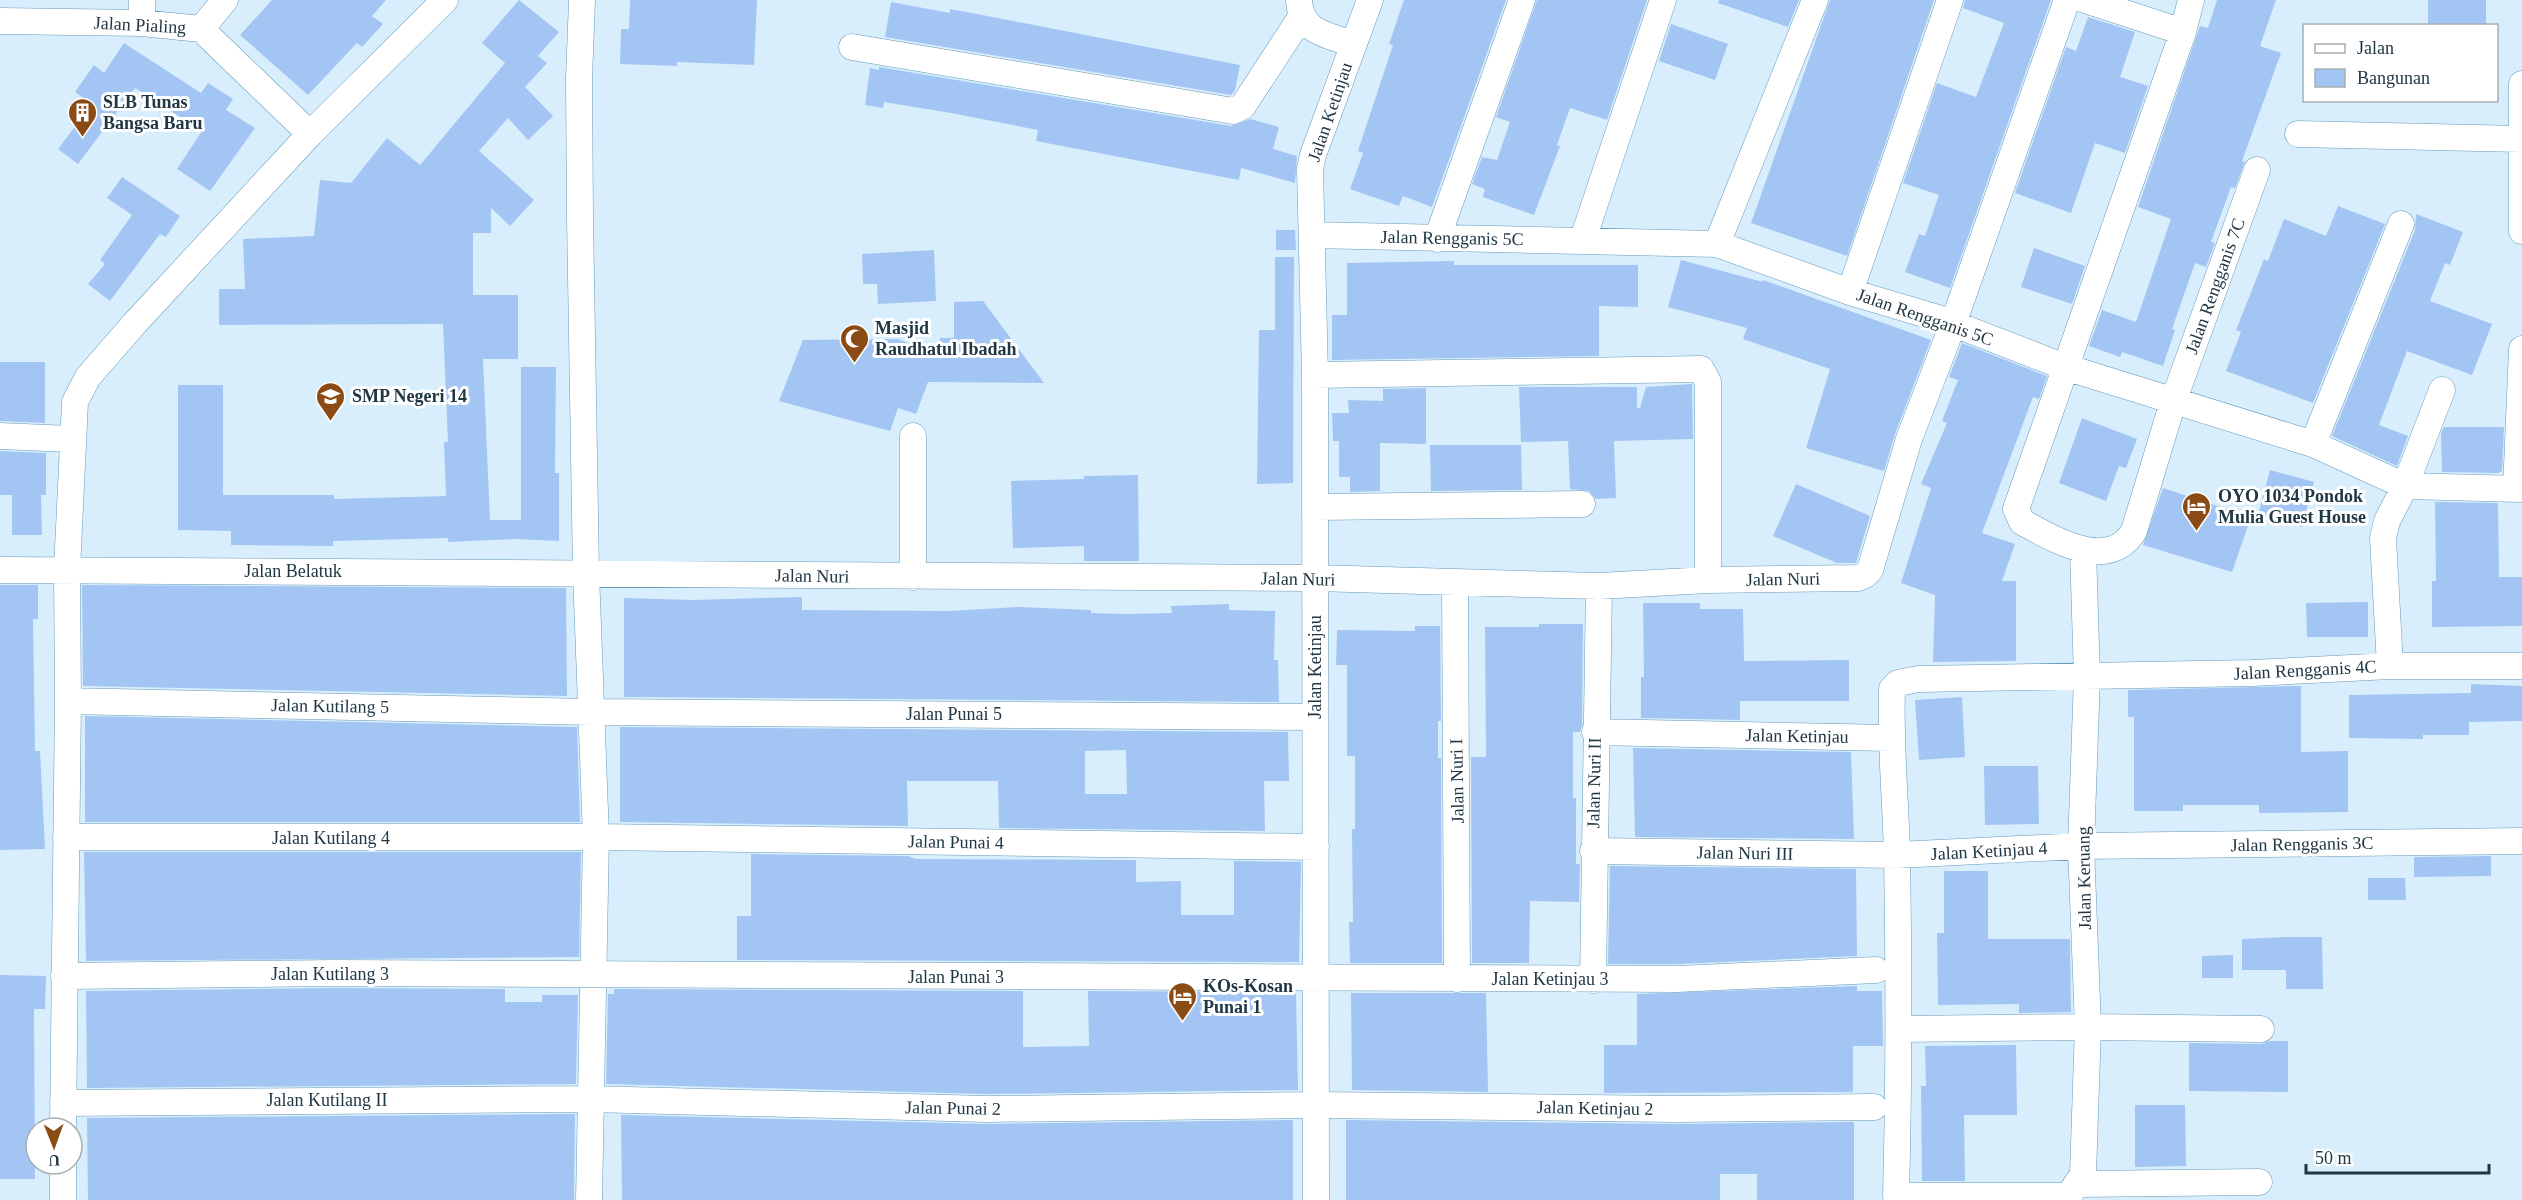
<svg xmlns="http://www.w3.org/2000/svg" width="2522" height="1200" viewBox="0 0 2522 1200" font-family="Georgia,serif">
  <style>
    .building { fill: #a3c5f3; fill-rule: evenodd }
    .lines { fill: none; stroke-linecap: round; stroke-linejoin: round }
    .street-casing { stroke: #649aba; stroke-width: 27 }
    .street { stroke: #fff; stroke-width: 26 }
    .labels { text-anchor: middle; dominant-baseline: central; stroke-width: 6; stroke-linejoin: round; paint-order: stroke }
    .street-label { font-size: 18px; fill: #203744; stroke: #fff }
    .poi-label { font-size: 18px; font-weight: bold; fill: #203744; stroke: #fff; text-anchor: start }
  </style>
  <rect width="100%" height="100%" fill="#d9eefc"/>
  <path class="building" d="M 272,0 L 386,0 L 372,16 L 383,24 L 362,47 L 357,43 L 308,95 L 240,35 Z
    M 519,0 L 559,32 L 538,56 L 547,63 L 525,87 L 553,116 L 528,140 L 508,118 L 479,151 L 534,200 L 510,226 L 491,208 L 491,233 L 473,233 L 473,295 L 518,295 L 518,359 L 483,359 L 490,520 L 521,520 L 521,367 L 556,367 L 555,473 L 559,473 L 559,541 L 516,539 L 448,542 L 448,538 L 333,541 L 333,546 L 231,545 L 231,531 L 178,530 L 178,385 L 223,385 L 223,495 L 334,495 L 334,499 L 446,496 L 444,442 L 448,442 L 443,324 L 219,325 L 219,289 L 245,289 L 243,239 L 314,236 L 320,180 L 351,183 L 387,138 L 420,165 L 505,63 L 482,43 Z
    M 630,0 L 757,0 L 754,65 L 677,62 L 677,66 L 620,64 L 621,29 L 629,29 Z
    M 1404,0 L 1506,0 L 1432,207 L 1403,196 L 1399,206 L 1350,189 L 1363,153 L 1358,151 L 1393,45 L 1389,44 Z
    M 1537,0 L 1647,0 L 1607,120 L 1570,108 L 1557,145 L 1560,146 L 1534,215 L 1483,197 L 1485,189 L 1472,184 L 1482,157 L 1497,160 L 1510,122 L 1496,117 Z
    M 1719,0 L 1799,0 L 1788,27 L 1718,3 Z
    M 1830,0 L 1934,0 L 1847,256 L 1751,223 Z
    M 1965,0 L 2051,0 L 1950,288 L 1905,272 L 1919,234 L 1925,236 L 1939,195 L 1903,183 L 1937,83 L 1976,97 L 2004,23 L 1963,8 Z
    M 2217,0 L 2276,0 L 2260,46 L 2281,53 L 2242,161 L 2245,162 L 2235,188 L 2231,187 L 2211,242 L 2215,243 L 2206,267 L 2195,263 L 2172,329 L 2175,330 L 2163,366 L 2122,352 L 2120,357 L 2089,346 L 2102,310 L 2136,322 L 2171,219 L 2138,207 L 2200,26 L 2208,28 Z
    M 2428,0 L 2486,0 L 2486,26 L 2428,26 Z
    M 891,2 L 950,13 L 950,9 L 977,14 L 1240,65 L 1235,90 L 1231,95 L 885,37 Z
    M 2088,17 L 2135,32 L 2120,77 L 2148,86 L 2125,153 L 2095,143 L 2071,213 L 2015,193 L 2066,47 L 2076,51 Z
    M 1671,24 L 1728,44 L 1715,80 L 1659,61 Z
    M 124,43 L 201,93 L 208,83 L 233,99 L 226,110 L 255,128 L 210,191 L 177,169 L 202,131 L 135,88 L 78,164 L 58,149 L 92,104 L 75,92 L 94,65 L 104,73 Z
    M 879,67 L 1231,126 L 1250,119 L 1279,127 L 1273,149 L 1297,156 L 1295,183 L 1241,168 L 1239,180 L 1036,141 L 1038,130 L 951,113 L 884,102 L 883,108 L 865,105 L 870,68 L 879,70 Z
    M 122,177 L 180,216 L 166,237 L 160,234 L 110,301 L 88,284 L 105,264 L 100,260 L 132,215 L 107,198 Z
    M 2338,206 L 2385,224 L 2313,403 L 2226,371 L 2241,332 L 2236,330 L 2250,295 L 2264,259 L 2268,261 L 2284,219 L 2326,236 Z
    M 2416,214 L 2463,232 L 2450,265 L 2445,263 L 2430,301 L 2492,324 L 2472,375 L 2407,351 L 2379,425 L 2408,436 L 2397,466 L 2332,436 L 2415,230 Z
    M 1276,230 L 1295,230 L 1296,250 L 1276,250 Z
    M 2034,248 L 2085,266 L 2072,304 L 2021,287 Z
    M 934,250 L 936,301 L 878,304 L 877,284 L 863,284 L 862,254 Z
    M 1275,257 L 1294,257 L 1293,483 L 1257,484 L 1259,330 L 1275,330 Z
    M 1681,260 L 1763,282 L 1763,280 L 1931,340 L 1895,434 L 1884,471 L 1806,448 L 1830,369 L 1743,339 L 1747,328 L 1668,307 Z
    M 1454,261 L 1454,265 L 1638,265 L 1638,307 L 1599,306 L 1599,356 L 1332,360 L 1332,315 L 1347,315 L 1347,263 Z
    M 983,301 L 1044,383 L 928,382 L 916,414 L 898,408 L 890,431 L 779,401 L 803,340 L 898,339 L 941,356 L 940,338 L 954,338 L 954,302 Z
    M 1962,343 L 2047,376 L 2039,399 L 2033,397 L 1982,533 L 2015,544 L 2002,581 L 2016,581 L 2016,661 L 1933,662 L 1935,595 L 1901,583 L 1931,488 L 1921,484 L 1947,423 L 1942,421 L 1958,380 L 1949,377 Z
    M 0,362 L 45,362 L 45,423 L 0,421 Z
    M 1692,384 L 1693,439 L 1614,441 L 1616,498 L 1596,499 L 1589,491 L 1570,489 L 1568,441 L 1521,442 L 1519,387 L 1637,387 L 1637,408 L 1640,408 L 1646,387 Z
    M 1426,388 L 1426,444 L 1380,443 L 1380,491 L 1350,492 L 1350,477 L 1339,477 L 1339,441 L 1333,441 L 1332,413 L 1349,413 L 1348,400 L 1383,401 L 1383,389 Z
    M 2082,418 L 2137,439 L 2126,468 L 2119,466 L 2106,501 L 2059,483 Z
    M 2444,427 L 2504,427 L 2502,471 L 2498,473 L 2442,472 L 2441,433 Z
    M 1430,445 L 1521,445 L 1522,490 L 1431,491 Z
    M 0,451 L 46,453 L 46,495 L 41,495 L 42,535 L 12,535 L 12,495 L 0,495 Z
    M 2270,470 L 2314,482 L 2302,527 L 2258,516 Z
    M 1138,475 L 1139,561 L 1084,561 L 1084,546 L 1013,548 L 1011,481 L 1084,479 L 1084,476 Z
    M 1796,484 L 1870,516 L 1856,563 L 1837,563 L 1773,536 Z
    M 2163,488 L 2251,517 L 2232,572 L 2143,545 Z
    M 2435,502 L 2498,503 L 2499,577 L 2522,577 L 2522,626 L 2432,627 L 2432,581 L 2436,581 Z
    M 0,585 L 38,585 L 38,619 L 33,619 L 35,751 L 40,751 L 45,849 L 0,850 Z
    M 82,585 L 566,588 L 567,696 L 83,686 Z
    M 802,597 L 802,610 L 949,611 L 1018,607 L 1091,610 L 1091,613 L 1124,614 L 1172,613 L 1171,606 L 1229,604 L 1229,610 L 1275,611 L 1274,660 L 1278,660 L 1279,702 L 624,697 L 624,598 L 693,600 Z
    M 2368,602 L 2368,637 L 2307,637 L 2306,603 Z
    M 1643,603 L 1700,603 L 1700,609 L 1743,609 L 1744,661 L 1849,660 L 1849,701 L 1740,701 L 1740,720 L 1641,718 L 1641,677 L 1644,677 Z
    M 1539,624 L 1583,624 L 1582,725 L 1580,732 L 1573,732 L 1573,798 L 1576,798 L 1576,864 L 1580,864 L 1579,902 L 1530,901 L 1529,963 L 1472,963 L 1471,757 L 1486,757 L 1485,627 L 1539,627 Z
    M 1415,626 L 1440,626 L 1441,721 L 1438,721 L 1438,758 L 1441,758 L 1442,963 L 1350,963 L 1349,922 L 1353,922 L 1352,829 L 1355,829 L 1355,756 L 1347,756 L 1347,665 L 1336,665 L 1337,630 L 1415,631 Z
    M 2471,684 L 2522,686 L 2522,721 L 2469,722 L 2469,735 L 2423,735 L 2423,739 L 2349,738 L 2349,695 L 2471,693 Z
    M 2301,686 L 2301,752 L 2348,751 L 2348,812 L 2259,813 L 2259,805 L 2183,805 L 2183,811 L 2134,811 L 2134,717 L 2128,717 L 2128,690 Z
    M 1962,697 L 1965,757 L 1919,760 L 1915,700 Z
    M 85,716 L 577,727 L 580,822 L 85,822 Z
    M 620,727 L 1288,732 L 1289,781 L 1264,781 L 1265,831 L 999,828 L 998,781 L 907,781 L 908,826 L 620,822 ZM 1126,750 L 1127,794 L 1085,794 L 1085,751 Z
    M 1633,748 L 1851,752 L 1854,839 L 1635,837 Z
    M 1984,766 L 2038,766 L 2039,824 L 1985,825 Z
    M 84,852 L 581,852 L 579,957 L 86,961 Z
    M 751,854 L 908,856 L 916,859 L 1136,860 L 1136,882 L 1181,881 L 1181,915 L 1234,915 L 1234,861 L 1301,862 L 1299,962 L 737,960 L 737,916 L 751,916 Z
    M 2491,856 L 2491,876 L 2414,877 L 2414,857 Z
    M 1610,866 L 1856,869 L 1857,956 L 1677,964 L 1608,964 Z
    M 1944,871 L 1988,871 L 1988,939 L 2070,939 L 2071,1012 L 2019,1013 L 2019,1004 L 1938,1005 L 1937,933 L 1944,933 Z
    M 2368,878 L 2405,878 L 2406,900 L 2368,900 Z
    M 2286,937 L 2322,937 L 2323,989 L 2286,989 L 2286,970 L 2242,970 L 2242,939 Z
    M 2233,955 L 2233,978 L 2202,978 L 2202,956 Z
    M 0,975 L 46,976 L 45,1009 L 34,1009 L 35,1179 L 0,1179 Z
    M 1857,986 L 1857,991 L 1882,991 L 1883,1046 L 1853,1046 L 1853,1092 L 1604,1093 L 1604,1045 L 1637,1045 L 1637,994 Z
    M 335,988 L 505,989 L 505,1002 L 542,1002 L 542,995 L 578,995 L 576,1084 L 87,1088 L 86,991 Z
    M 614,989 L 1023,991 L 1023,1047 L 1089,1046 L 1088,991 L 1296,992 L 1298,1090 L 987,1094 L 606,1084 L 608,994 L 614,994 Z
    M 1351,993 L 1486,993 L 1488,1092 L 1352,1090 Z
    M 2270,1041 L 2288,1041 L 2288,1092 L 2189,1091 L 2189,1043 L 2261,1044 Z
    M 2016,1045 L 2017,1115 L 1964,1115 L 1965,1181 L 1922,1181 L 1921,1086 L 1926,1086 L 1925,1046 Z
    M 2135,1105 L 2185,1105 L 2186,1166 L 2135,1167 Z
    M 575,1114 L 574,1200 L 88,1200 L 87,1118 Z
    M 621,1115 L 987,1124 L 1293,1120 L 1293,1200 L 622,1200 Z
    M 1346,1120 L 1675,1124 L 1854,1122 L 1854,1200 L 1757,1200 L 1757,1174 L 1720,1174 L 1720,1200 L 1346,1200 Z"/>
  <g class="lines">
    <defs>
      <path id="street" d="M 582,0 L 579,79 L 580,217 L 586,573 L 596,837 L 589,1200
        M 1299,0 C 1300,32 1327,35 1353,44
        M 2085,0 L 2183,32
        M 2191,0 L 2183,32 L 2016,509 L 2022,522 C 2054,539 2108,573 2134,531 L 2173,402 L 2257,170
        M 0,21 L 142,23 L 201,29 L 310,134
        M 142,23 L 142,0
        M 201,29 L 225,0
        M 852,47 L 1233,111 L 1243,106 L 1301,17
        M 2522,84 L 2522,231
        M 2298,134 L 2522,139
        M 1312,235 L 1717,244 L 1850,292 L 1941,319 L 2065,367 L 2313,444 L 2405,486 L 2522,489
        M 1437,239 L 1522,0
        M 1583,239 L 1663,0
        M 1717,244 L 1815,0
        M 1850,292 L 1950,0
        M 1315,375 L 1701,369 L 1708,382 L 1708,580
        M 0,436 L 71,439
        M 2313,444 L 2401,224
        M 2516,489 L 2522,349
        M 1315,507 L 1582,504
        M 0,570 L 1315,578 L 1599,586 L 1708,580 L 1858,578 L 1865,575 L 1870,570 L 1909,439 L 1953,324 L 2067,0
        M 913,577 L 913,436
        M 1455,584 L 1457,979
        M 2390,666 L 2383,538 L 2387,521 L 2405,486 L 2442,390
        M 68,701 L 592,712 L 1315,717
        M 1595,732 L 1890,738
        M 66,837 L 596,837 L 1316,847
        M 1593,851 L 1897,855 L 2081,846 L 2522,841
        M 64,976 L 335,973 L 1677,979 L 1876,970
        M 1593,980 L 1599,586
        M 1899,1029 L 2088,1027 L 2261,1029
        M 63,1103 L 590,1099 L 987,1109 L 1316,1105 L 1675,1109 L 1874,1107
        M 63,1128 L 68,701 L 67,570 L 75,402 L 88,377 L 135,323 L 310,134 L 445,0
        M 63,1164 L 63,1200
        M 2078,1184 L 2259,1182
        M 2070,1196 L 1896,1196 C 1899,1083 1899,971 1897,858 C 1896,802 1890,746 1892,689 L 1898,683 L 1918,679 L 2252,673 L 2390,666 L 2522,666
        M 1316,1200 L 1315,375 L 1310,169 L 1313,155 L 1370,0
        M 2066,1200 L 2083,1174 L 2088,1027 L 2081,846 L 2087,677 L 2083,550"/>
    </defs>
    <use href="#street" class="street-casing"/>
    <use href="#street" class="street"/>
  </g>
  <defs>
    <symbol id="building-pin" viewBox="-11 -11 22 30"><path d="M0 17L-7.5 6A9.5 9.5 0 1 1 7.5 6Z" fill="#8b4b14" stroke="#fff"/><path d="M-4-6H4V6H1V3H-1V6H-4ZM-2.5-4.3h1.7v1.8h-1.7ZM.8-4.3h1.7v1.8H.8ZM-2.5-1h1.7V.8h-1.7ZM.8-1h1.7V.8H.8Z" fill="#fff"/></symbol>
    <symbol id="mosque-pin" viewBox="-11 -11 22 30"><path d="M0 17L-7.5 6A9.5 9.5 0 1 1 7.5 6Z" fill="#8b4b14" stroke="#fff"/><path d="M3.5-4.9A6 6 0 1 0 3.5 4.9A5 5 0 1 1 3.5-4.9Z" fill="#fff"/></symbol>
    <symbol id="school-pin" viewBox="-11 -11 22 30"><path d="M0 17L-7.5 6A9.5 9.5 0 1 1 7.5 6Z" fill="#8b4b14" stroke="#fff"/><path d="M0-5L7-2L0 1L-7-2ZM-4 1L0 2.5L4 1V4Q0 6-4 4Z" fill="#fff"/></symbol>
    <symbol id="hotel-pin" viewBox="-11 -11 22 30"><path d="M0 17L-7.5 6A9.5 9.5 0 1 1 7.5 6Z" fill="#8b4b14" stroke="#fff"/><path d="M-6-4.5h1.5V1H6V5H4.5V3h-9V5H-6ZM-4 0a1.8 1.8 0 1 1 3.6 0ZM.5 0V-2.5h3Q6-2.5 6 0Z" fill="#fff"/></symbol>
  </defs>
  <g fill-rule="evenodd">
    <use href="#building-pin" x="66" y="96" width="33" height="45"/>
    <use href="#mosque-pin" x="838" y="322" width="33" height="45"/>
    <use href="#school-pin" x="314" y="380" width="33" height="45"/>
    <use href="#hotel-pin" x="2180" y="490" width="33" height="45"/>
    <use href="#hotel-pin" x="1166" y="980" width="33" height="45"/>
  </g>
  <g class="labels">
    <g class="street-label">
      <text transform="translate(140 25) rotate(3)">Jalan Pialing</text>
      <text transform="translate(1330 112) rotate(-71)">Jalan Ketinjau</text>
      <text transform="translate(1452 238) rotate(1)">Jalan Rengganis 5C</text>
      <text transform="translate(2215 286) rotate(-70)">Jalan Rengganis 7C</text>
      <text transform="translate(1925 317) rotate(19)">Jalan Rengganis 5C</text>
      <text x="293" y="571">Jalan Belatuk</text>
      <text transform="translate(812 576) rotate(1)">Jalan Nuri</text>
      <text transform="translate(1298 579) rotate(1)">Jalan Nuri</text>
      <text transform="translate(1783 579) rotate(-1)">Jalan Nuri</text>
      <text transform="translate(1315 667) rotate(-90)">Jalan Ketinjau</text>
      <text transform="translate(2305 670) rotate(-3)">Jalan Rengganis 4C</text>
      <text transform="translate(330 706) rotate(1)">Jalan Kutilang 5</text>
      <text x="954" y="714">Jalan Punai 5</text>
      <text transform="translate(1797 736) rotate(1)">Jalan Ketinjau</text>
      <text transform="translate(1457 781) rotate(-91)">Jalan Nuri I</text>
      <text transform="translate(1594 783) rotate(-89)">Jalan Nuri II</text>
      <text x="331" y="838">Jalan Kutilang 4</text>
      <text transform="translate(956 842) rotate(1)">Jalan Punai 4</text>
      <text transform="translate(2302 844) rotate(-1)">Jalan Rengganis 3C</text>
      <text transform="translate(1989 851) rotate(-3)">Jalan Ketinjau 4</text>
      <text transform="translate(1745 853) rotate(1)">Jalan Nuri III</text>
      <text transform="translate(2084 878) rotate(-91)">Jalan Keruang</text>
      <text x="330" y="974">Jalan Kutilang 3</text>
      <text x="956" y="977">Jalan Punai 3</text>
      <text x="1550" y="979">Jalan Ketinjau 3</text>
      <text x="327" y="1100">Jalan Kutilang II</text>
      <text transform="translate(953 1108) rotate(1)">Jalan Punai 2</text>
      <text transform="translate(1595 1108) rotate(1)">Jalan Ketinjau 2</text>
    </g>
    <g class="poi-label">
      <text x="103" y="102">SLB Tunas<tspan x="103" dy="21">Bangsa Baru</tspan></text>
      <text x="875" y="328">Masjid<tspan x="875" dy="21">Raudhatul Ibadah</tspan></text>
      <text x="352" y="396">SMP Negeri 14</text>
      <text x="2218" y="496">OYO 1034 Pondok<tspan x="2218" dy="21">Mulia Guest House</tspan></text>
      <text x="1203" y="986">KOs-Kosan<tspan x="1203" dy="21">Punai 1</tspan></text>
    </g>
  </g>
  <rect x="2303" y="24" width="195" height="78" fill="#ffffff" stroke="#a6afb4" stroke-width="1.5"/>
  <rect x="2315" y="44" width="30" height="9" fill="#ffffff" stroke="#a6afb4" stroke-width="1.5"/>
  <text x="2357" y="54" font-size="18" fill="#203744">Jalan</text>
  <rect x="2315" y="69" width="30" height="18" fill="#a3c5f3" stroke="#a6afb4" stroke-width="1.5"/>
  <text x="2357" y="84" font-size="18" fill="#203744">Bangunan</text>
  <g transform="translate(54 1146) rotate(179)"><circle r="28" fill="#ffffff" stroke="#a6afb4" stroke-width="1.5"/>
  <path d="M0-4.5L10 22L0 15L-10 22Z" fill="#8b4b14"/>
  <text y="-9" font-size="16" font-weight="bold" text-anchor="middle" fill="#203744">U</text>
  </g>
  <path d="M2306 1164v9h183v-9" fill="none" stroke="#203744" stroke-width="3"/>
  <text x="2315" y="1164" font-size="18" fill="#203744" stroke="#ffffff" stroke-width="4.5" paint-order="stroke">50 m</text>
</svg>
